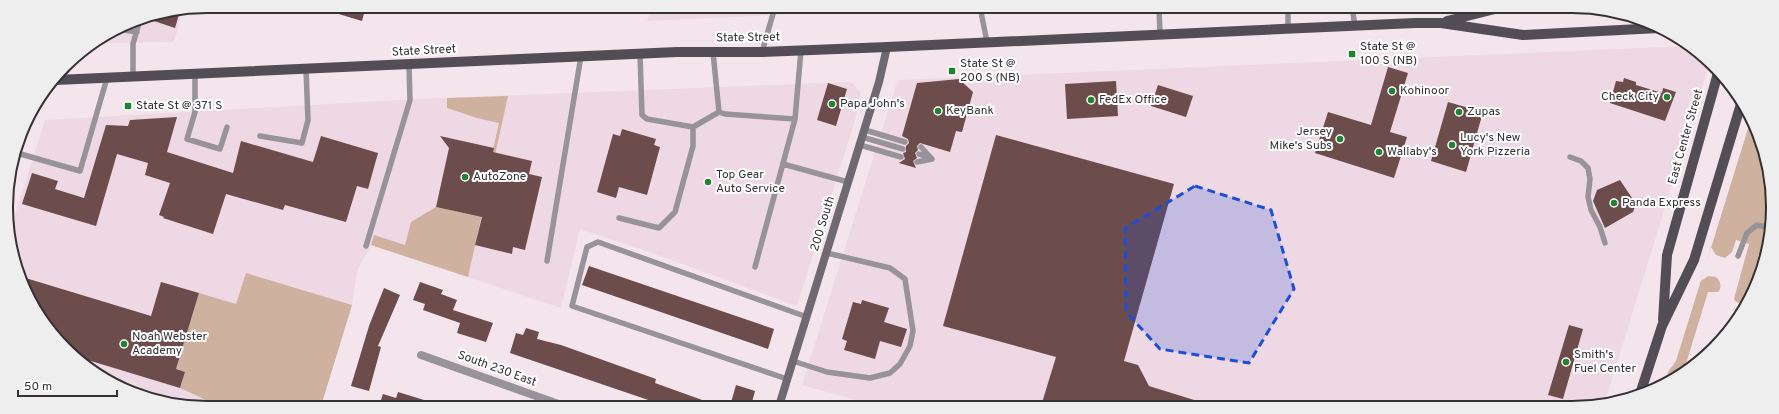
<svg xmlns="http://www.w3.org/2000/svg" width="1779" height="414" viewBox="0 0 1779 414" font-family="Overpass,sans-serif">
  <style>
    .built { fill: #eed8e3 }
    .green { fill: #cfb1a0 }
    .building { fill: #6d4c4c }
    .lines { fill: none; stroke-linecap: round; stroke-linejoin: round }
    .lane { stroke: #979398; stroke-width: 5.5 }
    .street { stroke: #979398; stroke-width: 8 }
    .secondary { stroke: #6f6a71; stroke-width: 8 }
    .primary { stroke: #534e56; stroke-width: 10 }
    .marked { fill: #1d4ed8; fill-opacity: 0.2; stroke: #1d4ed8; stroke-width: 3; stroke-dasharray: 8 5; stroke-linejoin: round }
    .poi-dot { fill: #238132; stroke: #fff; stroke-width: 1.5 }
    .labels { text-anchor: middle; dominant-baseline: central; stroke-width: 4; stroke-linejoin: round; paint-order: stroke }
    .street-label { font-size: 12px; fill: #353032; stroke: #fff }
    .poi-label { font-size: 12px; fill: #353032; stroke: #fff; text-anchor: start }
    .rim { fill: none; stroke: #353032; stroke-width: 2 }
  </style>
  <rect width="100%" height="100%" fill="#f4e5ec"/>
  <path class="built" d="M 652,7 L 945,7 L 647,21 Z
    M 183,11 L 174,42 L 96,43 L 130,21 Z
    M 1688,46 L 1709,65 L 1604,405 L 1598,406 L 878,406 L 802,385 L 896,85 L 901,80 Z
    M 849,82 L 854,84 L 860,92 L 861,101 L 797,306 L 655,254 L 580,229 L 561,308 L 371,245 L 357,271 L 352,305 L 321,406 L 198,406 L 104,378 L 48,330 L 17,271 L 11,227 L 45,120 L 416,99 Z"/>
  <path class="green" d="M 508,96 L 468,277 L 371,245 L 374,235 L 405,245 L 411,222 L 436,207 L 478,216 L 499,123 L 477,118 L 447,108 L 447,98 Z
    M 1750,122 L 1766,155 L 1771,233 L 1765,254 L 1758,255 L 1759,272 L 1753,273 C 1754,294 1753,294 1741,311 L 1743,304 L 1736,302 L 1734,299 L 1749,244 L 1736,240 L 1732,252 L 1725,258 L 1716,255 L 1711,247 L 1701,281 L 1708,276 L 1716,277 C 1721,281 1722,288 1718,292 L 1708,292 L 1684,370 L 1664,385 L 1668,372 L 1676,361 Z
    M 246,273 L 352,305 L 321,406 L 204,406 L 206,400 L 180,388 L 185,372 L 176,369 L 199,293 L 236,304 Z"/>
  <path class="building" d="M 322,6 L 366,6 L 362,21 L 322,9 Z
    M 180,11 L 175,28 L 145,18 Z
    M 1388,67 L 1408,73 L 1390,132 L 1407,137 L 1394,178 L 1315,153 L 1328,112 L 1371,125 Z
    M 1624,78 L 1636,82 L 1636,85 L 1662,93 L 1663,88 L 1676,92 L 1665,121 L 1610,103 L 1616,81 L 1623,82 Z
    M 959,79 L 973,92 L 962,132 L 956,131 L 950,152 L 920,143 L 917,146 L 918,150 L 915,153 L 917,158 L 913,161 L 916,168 L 899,163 L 905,159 L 903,153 L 906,152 L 906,146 L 909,143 L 908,139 L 902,136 L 917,83 Z
    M 1116,81 L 1118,116 L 1067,119 L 1065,84 Z
    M 828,83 L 847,89 L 836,126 L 817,120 Z
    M 1158,85 L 1193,96 L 1186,117 L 1151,106 Z
    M 1448,102 L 1483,112 L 1466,172 L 1431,161 Z
    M 177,117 L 167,152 L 233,173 L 241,141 L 313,162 L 321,136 L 378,153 L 368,189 L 357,186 L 346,222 L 285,205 L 283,210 L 226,194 L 213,234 L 163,218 L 164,217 L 159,215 L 170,183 L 145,175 L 148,163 L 117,154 L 96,226 L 22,204 L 32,173 L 58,181 L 55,189 L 84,198 L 106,125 L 128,126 L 130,120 Z
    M 622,129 L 656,139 L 654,145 L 660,147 L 647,195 L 619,187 L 616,198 L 597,192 L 613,134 L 620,136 Z
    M 996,135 L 1174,184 L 1124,361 L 1138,365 L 1149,386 L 1207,404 L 1206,406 L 1041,406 L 1056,357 L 943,326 Z
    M 440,136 L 494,148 L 493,152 L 532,161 L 529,174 L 542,177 L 525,250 L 513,247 L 512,254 L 475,245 L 482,217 L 436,207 L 449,148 Z
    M 1620,180 L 1636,204 L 1633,212 L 1605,228 L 1593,201 L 1597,190 Z
    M 589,266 L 774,329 L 768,349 L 582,285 Z
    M 19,276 L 151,316 L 161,282 L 199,293 L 176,369 L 185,372 L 180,388 L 81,358 L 48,330 Z
    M 420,282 L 443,290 L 441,294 L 457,300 L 453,310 L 493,323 L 486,342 L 457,333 L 460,323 L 423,310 L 425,304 L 413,300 Z
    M 384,288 L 400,295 L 378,346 L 381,347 L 369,391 L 351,386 L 369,326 Z
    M 862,300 L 889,308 L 884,322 L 907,329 L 901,347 L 880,341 L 875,359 L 844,350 L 847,341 L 842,339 L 853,302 L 861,304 Z
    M 1569,325 L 1583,329 L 1563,399 L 1548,395 Z
    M 526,328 L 539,332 L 537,339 L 561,345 L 656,379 L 655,383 L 716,405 L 716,406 L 666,406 L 510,353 L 516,333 L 523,335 Z
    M 736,385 L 755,391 L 751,406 L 730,406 Z
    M 398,392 L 437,404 L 436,406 L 379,406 L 383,394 L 396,398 Z"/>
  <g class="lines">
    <path class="lane" d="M 980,7 L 987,42
      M 1159,7 L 1160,34
      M 1288,7 L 1288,29
      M 1352,7 L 1355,26
      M 117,29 L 137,32
      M 713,52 L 719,112 L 725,114 L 795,119
      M 762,52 L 775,7
      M 640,54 L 642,115 L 647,119 L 693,127 L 719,112
      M 195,74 L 195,112 L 187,139 L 220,149 L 227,127
      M 133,77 L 133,44 L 140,19
      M 865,130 L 905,142
      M 260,136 L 302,143 L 308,120 L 306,69
      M 862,137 L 903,149
      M 860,145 L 901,157
      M 921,147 L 932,159
      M 17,153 L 80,171 L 107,78
      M 919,154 L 930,158
      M 1570,157 L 1581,161 L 1588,168 L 1590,179 L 1588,197 L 1591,210 L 1600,227 L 1605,243
      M 917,162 L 932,159
      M 783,164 L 848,182
      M 619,218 L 659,228 L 675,212 L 693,146 L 693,127
      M 366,246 L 410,100 L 409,65
      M 1738,256 L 1747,233 L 1757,225 L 1771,228
      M 547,261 L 581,56
      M 755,267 L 795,119 L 801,50
      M 793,361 L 827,372 L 870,378 L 890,373 L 900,364 L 910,346 L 913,331 L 905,279 L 890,268 L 827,253
      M 787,379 L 572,306 L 587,247 L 598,242 L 807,317"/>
    <path class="street" d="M 421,355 L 564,406"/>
    <path class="secondary" d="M 779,406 L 879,82 L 887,47"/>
    <path class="primary" d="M 1447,21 L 1499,8
      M 56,80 L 677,52 L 762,52 L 887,47 L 1415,23 L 1441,23 L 1523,35 L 1659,28
      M 1663,320 L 1667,255 L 1718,73
      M 1640,394 L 1662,326 L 1694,260 L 1741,104"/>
  </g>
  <path class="marked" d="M 1195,186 L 1271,210 L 1294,289 L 1249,363 L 1160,349 L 1126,312 L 1125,228 Z"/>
  <g class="poi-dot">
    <rect x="1348" y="50" width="8" height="8" rx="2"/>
    <rect x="948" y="67" width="8" height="8" rx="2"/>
    <circle cx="1392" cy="91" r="4"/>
    <circle cx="1667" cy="97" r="4"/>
    <circle cx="1091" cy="100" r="4"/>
    <circle cx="832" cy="104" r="4"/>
    <rect x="124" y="102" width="8" height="8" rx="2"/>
    <circle cx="938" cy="111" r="4"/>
    <circle cx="1459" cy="112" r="4"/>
    <circle cx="1340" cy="139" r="4"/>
    <circle cx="1452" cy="145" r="4"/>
    <circle cx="1379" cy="152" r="4"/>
    <circle cx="465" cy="177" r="4"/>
    <circle cx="708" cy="182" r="4"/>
    <circle cx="1614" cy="203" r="4"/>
    <circle cx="124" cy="344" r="4"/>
    <circle cx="1566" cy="362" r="4"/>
  </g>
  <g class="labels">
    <g class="street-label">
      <text transform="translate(748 38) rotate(-1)">State Street</text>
      <text transform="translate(424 51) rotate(-3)">State Street</text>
      <text transform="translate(1686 137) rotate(-74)">East Center Street</text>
      <text transform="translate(823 224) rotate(-73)">200 South</text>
      <text transform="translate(497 369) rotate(20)">South 230 East</text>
    </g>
    <g class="poi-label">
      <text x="1360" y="47">State St @<tspan x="1360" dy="14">100 S (NB)</tspan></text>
      <text x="960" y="64">State St @<tspan x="960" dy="14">200 S (NB)</tspan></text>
      <text x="1400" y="91">Kohinoor</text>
      <text x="1659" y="97" text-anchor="end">Check City</text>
      <text x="1099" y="100">FedEx Office</text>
      <text x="840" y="104">Papa John's</text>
      <text x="136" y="106">State St @ 371 S</text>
      <text x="946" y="111">KeyBank</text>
      <text x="1467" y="112">Zupas</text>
      <text x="1332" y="132" text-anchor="end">Jersey<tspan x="1332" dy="14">Mike's Subs</tspan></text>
      <text x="1460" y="138">Lucy's New<tspan x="1460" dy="14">York Pizzeria</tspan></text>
      <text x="1387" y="152">Wallaby's</text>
      <text x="716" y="175">Top Gear<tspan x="716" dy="14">Auto Service</tspan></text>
      <text x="473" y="177">AutoZone</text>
      <text x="1622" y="203">Panda Express</text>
      <text x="132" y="337">Noah Webster<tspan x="132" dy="14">Academy</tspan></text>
      <text x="1574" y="355">Smith's<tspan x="1574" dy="14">Fuel Center</tspan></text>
    </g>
  </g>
  <path d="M0 0H1779V414H0ZM207 13H1572A194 194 0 0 1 1766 207V207A194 194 0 0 1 1572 401H207A194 194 0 0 1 13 207V207A194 194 0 0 1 207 13Z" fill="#efeeef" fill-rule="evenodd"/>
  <path class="rim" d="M207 13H1572A194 194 0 0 1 1766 207V207A194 194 0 0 1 1572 401H207A194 194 0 0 1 13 207V207A194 194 0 0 1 207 13Z"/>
  <path d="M18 390v6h99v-6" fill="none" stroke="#353032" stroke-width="2"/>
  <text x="24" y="390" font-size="12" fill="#353032" stroke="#ffffff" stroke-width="3" paint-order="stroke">50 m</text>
</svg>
